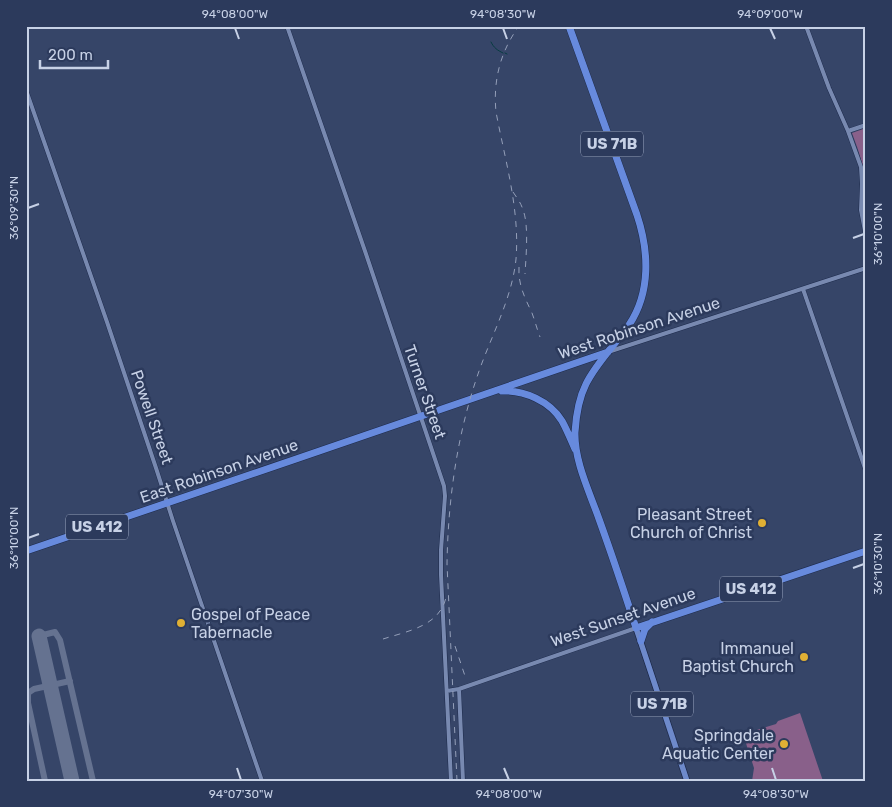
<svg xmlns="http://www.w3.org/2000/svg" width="892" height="807" viewBox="0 0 892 807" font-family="Rubik,sans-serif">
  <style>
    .green { fill: #89608a }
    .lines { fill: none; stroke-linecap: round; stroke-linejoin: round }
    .stream { stroke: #073c41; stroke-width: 1 }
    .taxiway { stroke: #657290; stroke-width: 6 }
    .runway { stroke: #657290; stroke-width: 15 }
    .minor-casing { stroke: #1d2a4b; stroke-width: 5 }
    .major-casing { stroke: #1d2a4b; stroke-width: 7 }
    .highway-casing { stroke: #1d2a4b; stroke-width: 8 }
    .minor { stroke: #7889b0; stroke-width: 4 }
    .major { stroke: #6e8acb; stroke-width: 5.5 }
    .highway { stroke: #678add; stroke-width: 7 }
    .rail { stroke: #949fb9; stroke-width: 1; stroke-dasharray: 6 6; stroke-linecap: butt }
    .ticks { fill: none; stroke: #c7d1e6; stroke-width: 2 }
    .poi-dot { fill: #e0b034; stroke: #2c3a5c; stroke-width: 2 }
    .labels { text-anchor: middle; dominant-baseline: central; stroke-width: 5; stroke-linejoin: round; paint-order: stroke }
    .shield { fill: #2c3a5c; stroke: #98a4bd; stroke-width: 1 }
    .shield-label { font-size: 15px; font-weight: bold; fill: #c7d1e6 }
    .street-label { font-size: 16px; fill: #c7d1e6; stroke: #2c3a5c }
    .poi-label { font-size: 16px; fill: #c7d1e6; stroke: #2c3a5c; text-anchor: end }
    .neatline { fill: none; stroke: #c7d1e6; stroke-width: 2 }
    .ticks-label { font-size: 12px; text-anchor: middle; fill: #c7d1e6 }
  </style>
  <rect width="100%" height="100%" fill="#364568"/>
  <path class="green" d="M 866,128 L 866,196 L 864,197 C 866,169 861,158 852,133 Z
    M 800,713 L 823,781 L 752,781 L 754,768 L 743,734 L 776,724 L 778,721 Z"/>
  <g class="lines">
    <path class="stream" d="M 491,42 C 494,48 497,50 503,53
      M 505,53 L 507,54"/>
    <path class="taxiway" d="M 39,636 L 55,632 L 60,640 L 93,781
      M 45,781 L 28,703 L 28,693 L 34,689 L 70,681"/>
    <path class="runway" d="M 39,636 L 72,781"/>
    <defs>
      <path id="minor" d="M 287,26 L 366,254 L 444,486 L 445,496 L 441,550 L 441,575 L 451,781
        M 806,26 L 829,88 L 848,131 L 861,167 L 862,184 L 861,210 L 866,236
        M 26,90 L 107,322 L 156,468 L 173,521 L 262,781
        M 848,131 L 866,125
        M 803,289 L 866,471
        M 611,351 L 866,268
        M 459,689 L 463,781
        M 447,691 L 459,689 L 636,628"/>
      <path id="major" d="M 636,628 L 687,781"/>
      <path id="highway" d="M 569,26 L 637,215 C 649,251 651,292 629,325 C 615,345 597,362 586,384 C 579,398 576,416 575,432 C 574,461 590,493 599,519 C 612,555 624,591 636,628 L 866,551
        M 502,391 C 524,390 550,401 562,421 C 567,430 571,440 575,449
        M 26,551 L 299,458 L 608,352
        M 641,641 L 645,629 L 652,622"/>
    </defs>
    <use href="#minor" class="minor-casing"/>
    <use href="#major" class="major-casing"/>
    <use href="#highway" class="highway-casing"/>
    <use href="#minor" class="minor"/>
    <use href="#major" class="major"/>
    <use href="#highway" class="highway"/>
    <path class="rail" d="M 513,192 C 517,198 521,203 523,210 C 529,225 526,256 525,274
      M 519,267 C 518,285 525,298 532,313 C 535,321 537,329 540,337
      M 383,639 C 408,631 440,626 446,597
      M 455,646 L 466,679
      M 457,781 L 447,564 C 448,500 457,435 478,374 C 491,336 512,299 516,259 C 520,210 505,160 496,112 C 493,81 500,52 519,26"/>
  </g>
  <path class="ticks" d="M 235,28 L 239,39M 503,28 L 507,39M 770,28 L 775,39M 28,208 L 39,204M 853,238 L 864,234M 28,538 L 39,534M 853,568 L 864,564M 237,768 L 241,780M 504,768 L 509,780M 772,768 L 776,780"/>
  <g class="poi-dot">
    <circle cx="762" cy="523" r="5"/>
    <circle cx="181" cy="623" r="5"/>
    <circle cx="804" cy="657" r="5"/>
    <circle cx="784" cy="744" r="5"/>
  </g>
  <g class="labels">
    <g class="shield">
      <rect x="581" y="131.5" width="62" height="25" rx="4"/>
      <rect x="66" y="514.5" width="62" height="25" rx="4"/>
      <rect x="720" y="576.5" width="62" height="25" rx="4"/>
      <rect x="631" y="691.5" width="62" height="25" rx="4"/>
    </g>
    <g class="shield-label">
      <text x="612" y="144">US 71B</text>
      <text x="97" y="527">US 412</text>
      <text x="751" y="589">US 412</text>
      <text x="662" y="704">US 71B</text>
    </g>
    <g class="street-label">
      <text transform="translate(639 328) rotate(-18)">West Robinson Avenue</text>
      <text transform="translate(425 392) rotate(71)">Turner Street</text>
      <text transform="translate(152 417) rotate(71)">Powell Street</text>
      <text transform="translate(219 471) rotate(-19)">East Robinson Avenue</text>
      <text transform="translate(623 617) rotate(-19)">West Sunset Avenue</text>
    </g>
    <g class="poi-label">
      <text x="752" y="514">Pleasant Street<tspan x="752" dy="18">Church of Christ</tspan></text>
      <text x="191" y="614" text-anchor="start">Gospel of Peace<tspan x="191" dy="18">Tabernacle</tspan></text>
      <text x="794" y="648">Immanuel<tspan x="794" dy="18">Baptist Church</tspan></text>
      <text x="774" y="735">Springdale<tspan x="774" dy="18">Aquatic Center</tspan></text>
    </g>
  </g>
  <rect width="892" height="807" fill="none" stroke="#2c3a5c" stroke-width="55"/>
  <path d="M40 60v8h68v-8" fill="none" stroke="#c7d1e6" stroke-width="2.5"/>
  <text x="48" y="60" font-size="15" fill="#c7d1e6" stroke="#2c3a5c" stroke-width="4" paint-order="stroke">200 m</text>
  <rect x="28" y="28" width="836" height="752" class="neatline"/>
  <g class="ticks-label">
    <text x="235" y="18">94°08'00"W</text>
    <text x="503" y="18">94°08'30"W</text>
    <text x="770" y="18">94°09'00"W</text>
    <text transform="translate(14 208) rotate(-90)" y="4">36°09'30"N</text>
    <text transform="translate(878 234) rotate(-90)" y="4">36°10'00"N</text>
    <text transform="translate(14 538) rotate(-90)" y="4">36°10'00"N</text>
    <text transform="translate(878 564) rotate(-90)" y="4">36°10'30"N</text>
    <text x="241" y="798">94°07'30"W</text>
    <text x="509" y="798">94°08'00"W</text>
    <text x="776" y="798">94°08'30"W</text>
  </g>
</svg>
